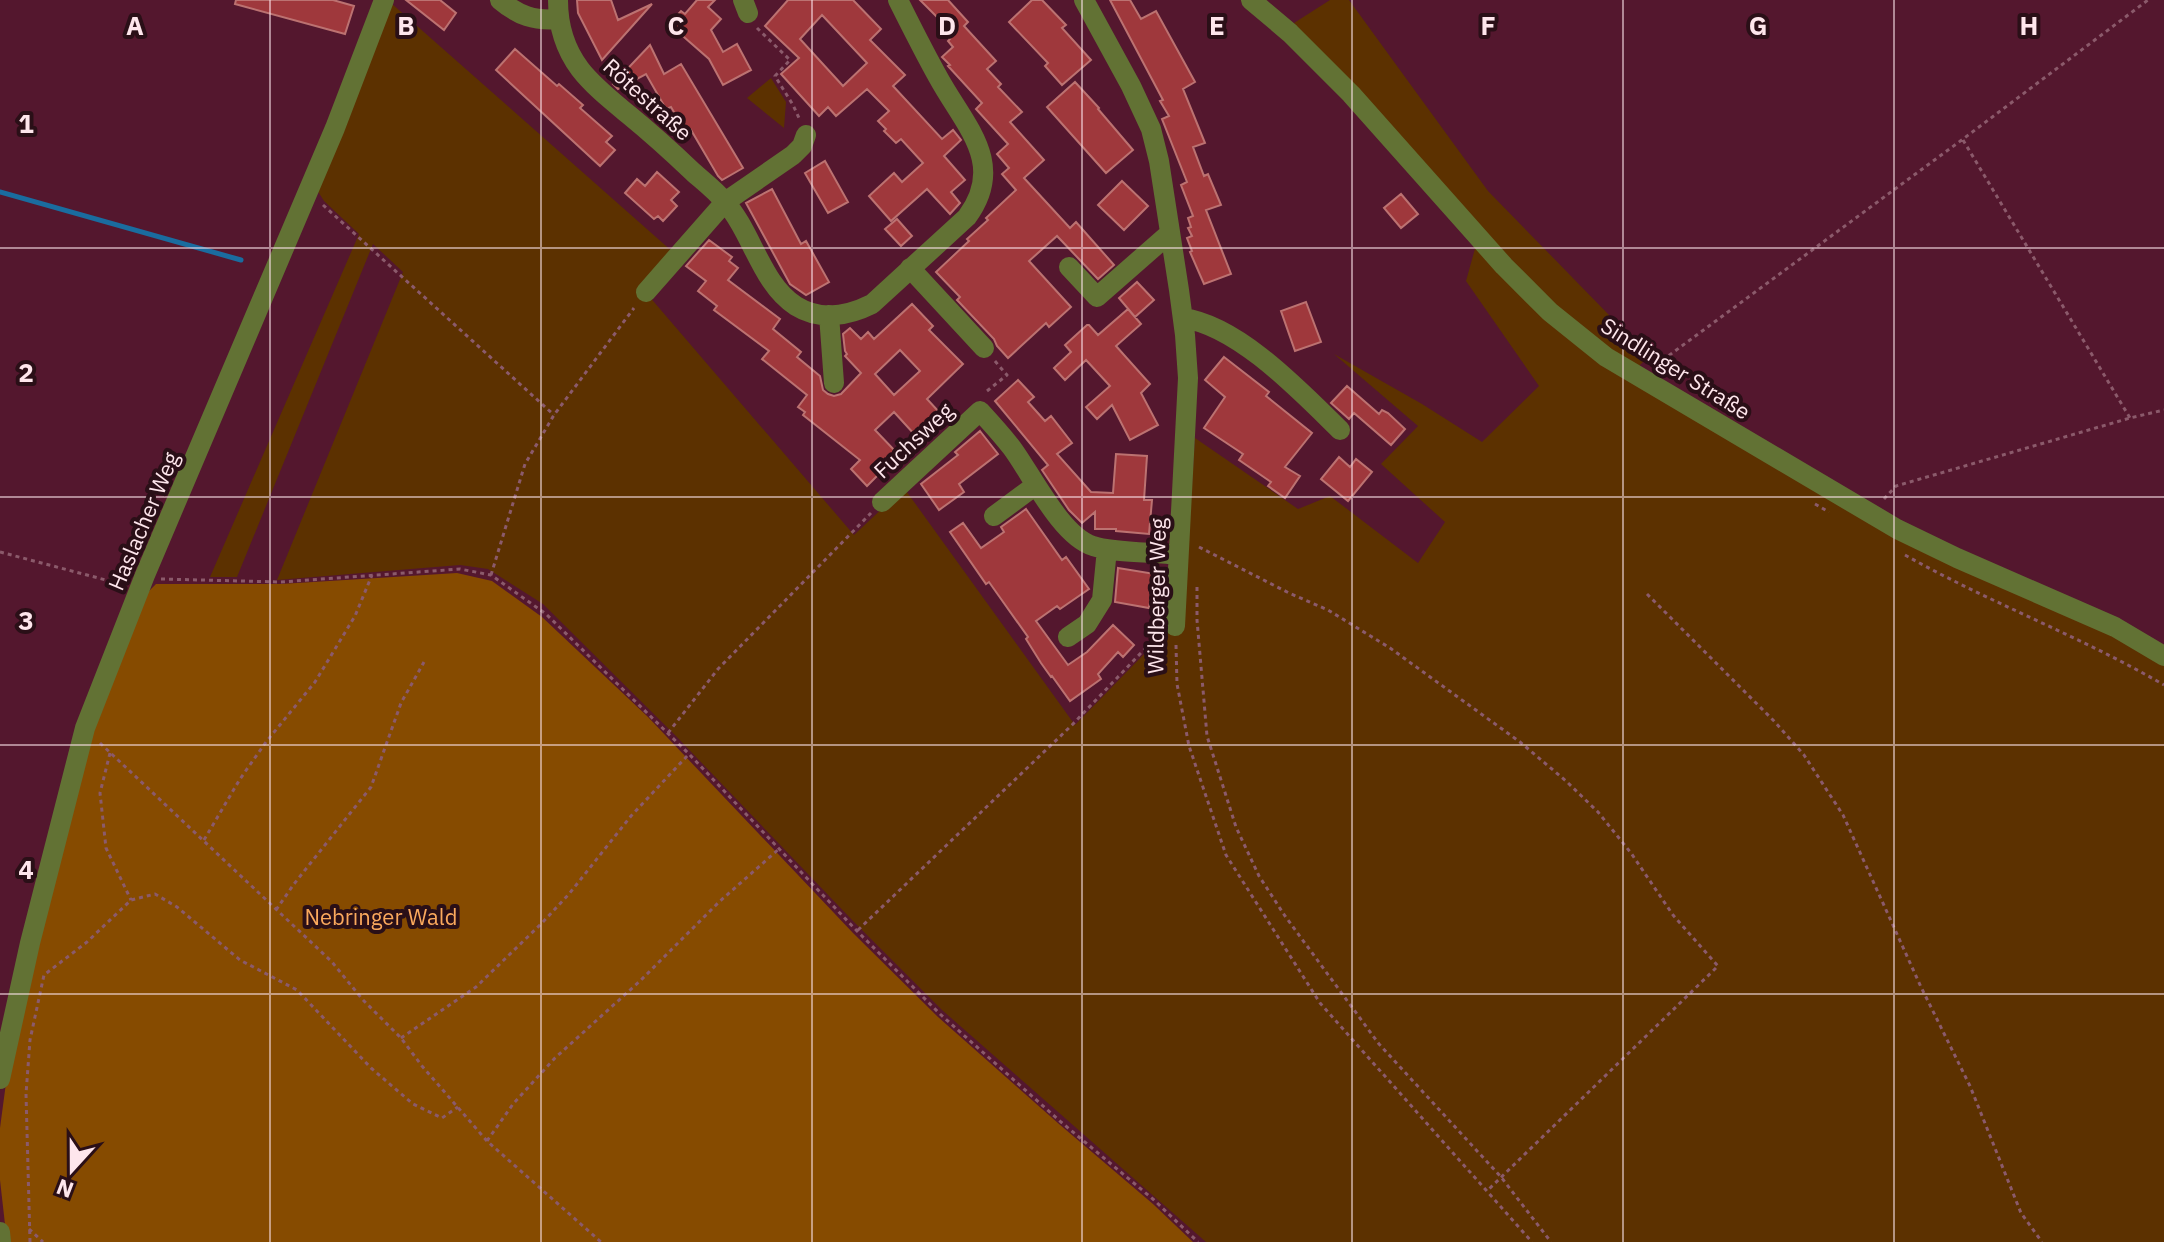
<svg xmlns="http://www.w3.org/2000/svg" width="2164" height="1242" viewBox="0 0 2164 1242" font-family="'IBM Plex Sans',sans-serif">
  <style>
    .green { fill: #5c3100 }
    .forest { fill: #864b00 }
    .lines { fill: none; stroke-linecap: round; stroke-linejoin: round }
    .stream { stroke: #1a6c9f; stroke-width: 5 }
    .building { fill: #9f383c; stroke: #bc7271; stroke-width: 2; fill-rule: evenodd }
    .path { stroke: #8b5a6b; stroke-width: 3; stroke-dasharray: 4 4; stroke-linecap: butt }
    .minor { stroke: #627234; stroke-width: 20 }
    .grid { fill: none; stroke: #fee6ec; stroke-width: 2; stroke-opacity: 0.55 }
    .labels { text-anchor: middle; dominant-baseline: central; stroke-width: 8; stroke-linejoin: round; paint-order: stroke }
    .street-label { font-size: 22px; fill: #fee6ec; stroke: #2a0f17 }
    .park-label { font-size: 22px; fill: #fba95d; stroke: #2a0f17 }
    .grid-label { font-size: 26px; text-anchor: middle; font-weight: bold; fill: #fee6ec; stroke: #2a0f17; stroke-width: 8; stroke-linejoin: round; paint-order: stroke }
  </style>
  <rect width="100%" height="100%" fill="#54172e"/>
  <path class="green" d="M 1330,0 L 1349,0 L 1488,191 L 1649,356 L 1636,369 L 1552,304 L 1294,23 Z
    M 391,3 L 674,253 L 648,295 L 854,535 L 904,488 L 1075,725 L 1184,613 L 1195,438 L 1298,509 L 1330,496 L 1418,563 L 1445,522 L 1381,464 L 1418,426 L 1334,354 L 1422,404 L 1482,442 L 1539,386 L 1466,281 L 1476,245 L 1614,371 L 2111,633 L 2164,665 L 2164,1242 L 1206,1242 L 942,1010 L 853,921 L 676,736 L 543,604 L 488,569 L 460,565 L 277,580 L 403,272 L 373,244 L 237,577 L 210,577 L 359,234 L 324,201 L 317,190 Z
    M 771,78 L 786,102 L 784,128 L 747,98 Z"/>
  <path class="forest" d="M 457,573 L 492,581 L 542,617 L 648,717 L 853,933 L 938,1017 L 1059,1124 L 1153,1204 L 1193,1242 L 7,1242 L 0,1180 L 0,1128 L 10,1053 L 92,731 L 145,595 L 156,584 L 281,584 Z"/>
  <g class="lines">
    <path class="stream" d="M 0,192 L 241,260"/>
  </g>
  <path class="building" d="M 236,0 L 333,0 L 354,6 L 345,34 L 235,4 Z
    M 406,0 L 440,0 L 456,13 L 444,30 Z
    M 577,0 L 611,0 L 618,20 L 652,4 L 602,60 L 578,13 Z
    M 697,0 L 715,0 L 708,7 L 721,19 L 711,30 L 723,52 L 737,44 L 751,70 L 723,85 L 709,59 L 669,24 L 681,11 L 685,14 Z
    M 788,0 L 853,0 L 881,29 L 870,40 L 905,75 L 893,86 L 942,139 L 953,130 L 961,140 L 944,156 L 965,180 L 951,192 L 960,203 L 950,214 L 927,189 L 891,221 L 869,196 L 894,173 L 902,182 L 923,163 L 901,139 L 896,143 L 884,131 L 886,129 L 878,121 L 889,111 L 867,89 L 836,116 L 828,107 L 819,116 L 781,74 L 799,58 L 765,26 ZM 822,15 L 867,63 L 843,86 L 800,39 Z
    M 920,0 L 948,0 L 968,22 L 964,26 L 996,61 L 987,69 L 1001,84 L 998,87 L 1022,112 L 1010,122 L 1044,160 L 1024,178 L 1070,228 L 1076,222 L 1114,265 L 1098,279 L 1057,236 L 1029,261 L 1071,307 L 1049,327 L 1046,323 L 1008,358 L 997,346 L 994,339 L 957,300 L 960,297 L 936,272 L 969,241 L 967,239 L 988,220 L 986,218 L 1016,190 L 1002,174 L 1009,168 L 997,154 L 1008,144 L 976,109 L 982,103 L 948,66 L 950,65 L 942,57 L 953,47 L 948,41 L 950,39 L 938,26 L 942,22 Z
    M 1032,0 L 1042,0 L 1066,25 L 1062,28 L 1091,60 L 1062,85 L 1045,66 L 1048,63 L 1009,22 Z
    M 1110,0 L 1130,0 L 1141,19 L 1156,11 L 1195,82 L 1183,89 L 1205,143 L 1193,147 L 1204,176 L 1208,174 L 1221,205 L 1206,210 L 1231,274 L 1204,284 L 1190,252 L 1192,251 L 1187,238 L 1192,236 L 1188,228 L 1191,227 L 1188,218 L 1193,216 L 1181,185 L 1187,182 L 1162,119 L 1169,116 L 1160,101 L 1163,100 Z
    M 650,45 L 664,74 L 681,64 L 743,168 L 722,180 L 718,176 L 691,130 L 686,133 L 671,107 L 666,109 L 646,74 L 618,89 L 613,84 Z
    M 515,49 L 557,86 L 559,84 L 583,105 L 580,108 L 612,136 L 606,142 L 615,150 L 600,166 L 496,70 Z
    M 1075,82 L 1099,108 L 1098,109 L 1133,150 L 1106,173 L 1047,107 Z
    M 825,161 L 848,202 L 828,213 L 805,173 Z
    M 657,172 L 679,192 L 671,200 L 677,206 L 663,221 L 658,216 L 654,219 L 625,193 L 637,179 L 645,186 Z
    M 1122,181 L 1148,206 L 1124,230 L 1098,205 Z
    M 772,189 L 801,244 L 806,241 L 829,282 L 806,295 L 790,284 L 746,203 Z
    M 1401,194 L 1418,214 L 1401,228 L 1384,208 Z
    M 897,219 L 912,236 L 901,246 L 885,229 Z
    M 709,240 L 732,257 L 729,261 L 738,268 L 728,280 L 780,319 L 773,329 L 801,352 L 797,357 L 820,376 L 823,390 L 828,394 L 834,396 L 841,394 L 861,373 L 845,356 L 847,354 L 845,351 L 843,334 L 850,328 L 861,339 L 868,332 L 874,339 L 912,304 L 933,326 L 929,330 L 963,364 L 927,399 L 939,412 L 915,435 L 894,412 L 875,430 L 897,453 L 876,473 L 878,475 L 867,486 L 851,469 L 860,460 L 803,415 L 805,412 L 798,407 L 807,395 L 762,359 L 769,351 L 714,310 L 717,306 L 698,291 L 706,281 L 686,266 ZM 900,350 L 920,371 L 894,395 L 875,374 Z
    M 1137,282 L 1154,300 L 1135,317 L 1119,298 Z
    M 1306,302 L 1321,342 L 1295,351 L 1281,311 Z
    M 1128,309 L 1141,324 L 1116,346 L 1150,384 L 1141,393 L 1158,425 L 1130,440 L 1112,405 L 1097,419 L 1086,407 L 1110,386 L 1086,360 L 1065,380 L 1054,368 L 1071,352 L 1065,345 L 1087,325 L 1089,325 L 1098,335 Z
    M 1224,357 L 1269,392 L 1266,396 L 1312,433 L 1285,467 L 1300,476 L 1285,498 L 1268,486 L 1271,482 L 1239,460 L 1243,454 L 1204,428 L 1225,397 L 1205,380 Z
    M 1018,380 L 1034,397 L 1028,402 L 1045,421 L 1051,416 L 1072,443 L 1057,454 L 1091,492 L 1113,493 L 1116,454 L 1147,456 L 1144,500 L 1152,500 L 1149,534 L 1116,531 L 1116,529 L 1095,529 L 1095,512 L 1082,523 L 1069,510 L 1042,470 L 1048,465 L 995,401 Z
    M 1347,386 L 1379,414 L 1382,410 L 1388,413 L 1405,429 L 1391,445 L 1354,413 L 1349,419 L 1331,403 Z
    M 980,431 L 998,454 L 959,484 L 964,492 L 939,510 L 921,484 L 958,455 L 955,452 Z
    M 1339,457 L 1350,467 L 1356,459 L 1372,472 L 1348,501 L 1321,479 Z
    M 1026,509 L 1062,560 L 1066,557 L 1089,589 L 1060,609 L 1057,606 L 1036,621 L 1068,665 L 1087,652 L 1113,625 L 1134,645 L 1123,657 L 1118,652 L 1098,674 L 1101,679 L 1070,701 L 1052,676 L 1051,677 L 1041,663 L 1026,639 L 1028,637 L 989,582 L 986,584 L 950,532 L 963,523 L 981,548 L 1004,532 L 1001,527 Z
    M 1118,568 L 1155,574 L 1149,608 L 1115,602 Z"/>
  <g class="lines">
    <path class="path" d="M 757,28 L 790,60 L 775,76 L 793,105 L 799,118
      M 1963,140 L 2130,418
      M 323,205 L 554,415
      M 1656,365 L 1963,139 L 2148,0
      M 987,391 L 1007,375 L 994,360
      M 1884,499 L 1896,486 L 2130,418 L 2164,410
      M 1815,504 L 1829,512
      M 1199,547 L 1289,593 L 1328,610 L 1390,648 L 1520,742 L 1566,781 L 1598,812 L 1631,853 L 1673,915 L 1718,966 L 1487,1191
      M 0,552 L 121,584
      M 1905,555 C 1990,603 2080,636 2164,685
      M 491,575 L 525,464 L 554,415 L 634,308
      M 161,579 L 281,582 L 460,569 L 491,575 L 546,614 L 689,754 L 857,931 L 940,1014 L 1061,1122 L 1154,1200 L 1198,1242
      M 1197,587 L 1197,620 L 1207,736 L 1236,827 L 1259,876 L 1285,916 L 1379,1044 L 1501,1177 L 1551,1242
      M 1647,594 L 1774,721 L 1804,755 L 1843,815 L 1921,987 L 1970,1086 L 2021,1213 L 2042,1242
      M 1176,645 L 1177,684 L 1189,746 L 1226,855 L 1320,1003 L 1532,1242
      M 668,733 L 718,669 L 871,513
      M 100,743 L 332,962 L 363,1000 L 401,1038 L 422,1066 L 487,1141 L 601,1242
      M 110,753 L 100,793 L 106,848 L 131,900
      M 204,840 L 240,779 L 266,742 L 315,682 L 355,616 L 372,575
      M 276,910 L 294,884 L 371,787 L 401,703 L 424,662
      M 858,930 L 1072,725 L 1160,633
      M 401,1038 L 476,987 L 542,923 L 569,894 L 631,816 L 689,754
      M 487,1141 L 513,1104 L 555,1058 L 640,981 L 719,902 L 780,848
      M 29,1229 L 43,1242
      M 30,1242 L 26,1094 L 30,1040 L 44,975 L 87,942 L 131,900 L 155,894 L 177,907 L 240,960 L 297,990 L 371,1068 L 413,1104 L 442,1118 L 458,1107"/>
    <path class="minor" d="M 500,0 C 519,16 534,21 559,19
      M 558,0 C 558,25 565,49 580,69 C 593,86 612,101 629,115 C 651,133 672,152 693,172 C 703,181 715,190 724,201 C 752,231 761,284 796,306 C 820,321 848,316 872,304 L 967,217 C 1007,163 964,125 938,77 C 924,52 911,26 898,0
      M 743,0 L 748,13
      M 1084,0 L 1131,86 L 1151,129 L 1159,161 L 1179,290 L 1185,335 L 1188,378 L 1175,626
      M 1251,0 L 1290,33 L 1351,94 L 1504,266 L 1550,312 L 1606,357 L 1897,529 L 1957,558 L 2115,627 L 2164,656
      M 1069,267 L 1097,297 L 1170,233
      M 910,268 L 984,348
      M 646,292 L 725,202 L 793,155 L 802,146 L 806,135
      M 829,315 L 834,383
      M 1183,318 C 1239,326 1300,391 1340,430
      M 882,502 L 980,411 C 991,423 1002,435 1012,448 C 1032,475 1061,536 1093,546 C 1113,553 1155,552 1178,555
      M 994,516 L 1036,485
      M 1068,637 L 1087,624 L 1102,600 L 1107,549
      M 0,1079 L 30,943 L 85,728 L 145,575 L 335,128 L 384,0
      M 0,1232 L 1,1242"/>
  </g>
  <path class="grid" d="M 270,0 L 270,1242M 541,0 L 541,1242M 812,0 L 812,1242M 1082,0 L 1082,1242M 1352,0 L 1352,1242M 1623,0 L 1623,1242M 1894,0 L 1894,1242M 0,248 L 2164,248M 0,497 L 2164,497M 0,745 L 2164,745M 0,994 L 2164,994"/>
  <g class="labels">
    <g class="street-label">
      <text transform="translate(648 99) rotate(42)">Rötestraße</text>
      <text transform="translate(1676 368) rotate(32)">Sindlinger Straße</text>
      <text transform="translate(913 440) rotate(-43)">Fuchsweg</text>
      <text transform="translate(143 521) rotate(-67)">Haslacher Weg</text>
      <text transform="translate(1156 596) rotate(-89)">Wildberger Weg</text>
    </g>
    <g class="park-label">
      <text x="381" y="916">Nebringer Wald</text>
    </g>
  </g>
  <g class="grid-label">
    <text x="135" y="35">A</text>
    <text x="406" y="35">B</text>
    <text x="676" y="35">C</text>
    <text x="947" y="35">D</text>
    <text x="1217" y="35">E</text>
    <text x="1488" y="35">F</text>
    <text x="1758" y="35">G</text>
    <text x="2029" y="35">H</text>
    <text x="26" y="133">1</text>
    <text x="26" y="382">2</text>
    <text x="26" y="630">3</text>
    <text x="26" y="879">4</text>
  </g>
  <g transform="translate(72 1170) rotate(201)" stroke="#2a0f17" stroke-width="6" paint-order="stroke">
  <path d="M0-6L14 30L0 20L-14 30Z" fill="#fee6ec"/>
  <text y="-12" font-size="22" font-weight="bold" text-anchor="middle" fill="#fee6ec">N</text>
  </g>
</svg>
